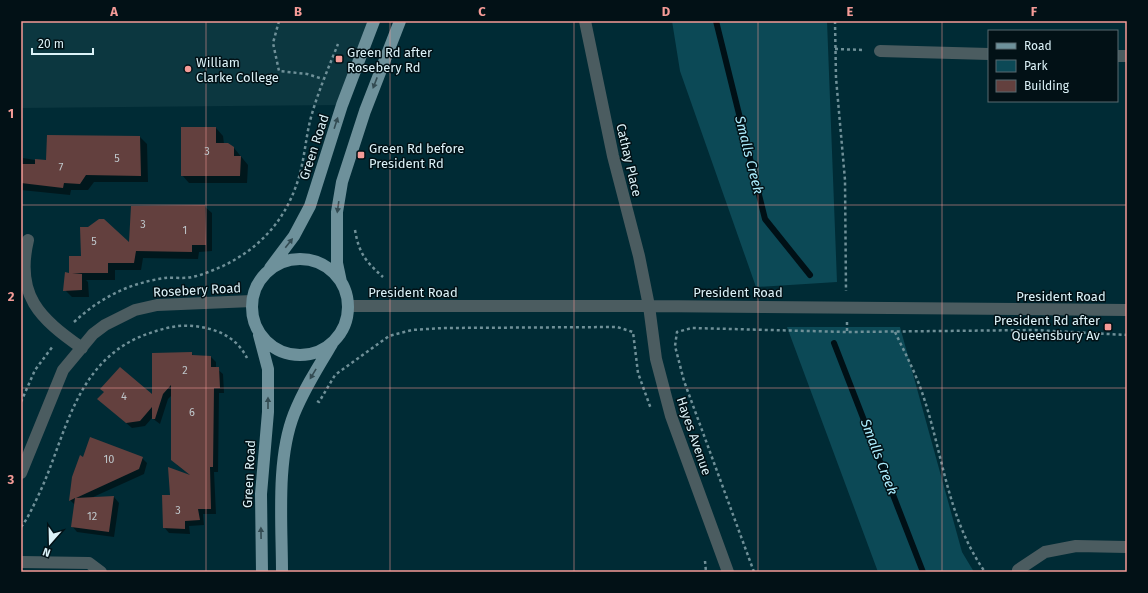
<svg xmlns="http://www.w3.org/2000/svg" width="1148" height="593" viewBox="0 0 1148 593" font-family="'Fira Sans',sans-serif">
  <style>
    .built { fill: #0c3740 }
    .green { fill: #0c4956 }
    .shadow { fill: #0007 }
    .lines { fill: none; stroke-linecap: round; stroke-linejoin: round }
    .stream { stroke: #001016; stroke-width: 6 }
    .building { fill: #63403e }
    .path { stroke: #6f9098; stroke-width: 2.5; stroke-dasharray: 3 3; stroke-linecap: butt }
    .minor { stroke: #4b5c60; stroke-width: 12 }
    .major { stroke: #6e919b; stroke-width: 12 }
    .oneway { fill: #334b52 }
    .grid { fill: none; stroke: #f59b97; stroke-width: 1; stroke-opacity: 0.55 }
    .poi-dot { fill: #f59b97; stroke: #021116; stroke-width: 1.5 }
    .labels { text-anchor: middle; dominant-baseline: central; stroke-width: 3; stroke-linejoin: round; paint-order: stroke }
    .number-label { font-size: 11px; fill: #bec6ca }
    .poi-label { font-size: 13px; fill: #dcf2f8; stroke: #021116; text-anchor: start }
    .street-label { font-size: 13px; fill: #dcf2f8; stroke: #021116 }
    .water-label { font-size: 14px; font-style: italic; fill: #acedfe; stroke: #021116 }
    .neatline { fill: none; stroke: #f59b97; stroke-width: 1.5 }
    .grid-label { font-size: 13px; text-anchor: middle; font-weight: bold; fill: #f59b97 }
  </style>
  <rect width="100%" height="100%" fill="#002b35"/>
  <path class="built" d="M 21,21 L 374,21 L 342,105 L 21,108 Z"/>
  <path class="green" d="M 672,21 L 827,21 L 837,282 L 756,287 L 680,71 Z
    M 787,327 L 900,327 L 962,552 L 974,572 L 878,572 Z"/>
  <path class="shadow" d="M 216,128 L 223,136 L 224,144 L 234,148 L 248,165 L 247,183 L 189,183 L 182,175 Z
    M 140,137 L 147,144 L 148,182 L 94,182 L 88,190 L 71,190 L 70,195 L 21,190 L 21,138 L 23,141 L 23,158 L 47,162 Z
    M 204,206 L 212,213 L 212,251 L 199,252 L 198,259 L 143,258 L 141,270 L 115,270 L 115,280 L 86,280 L 88,282 L 89,297 L 72,297 L 65,290 L 70,274 L 82,257 L 130,244 Z
    M 191,353 L 195,357 L 211,357 L 216,362 L 216,368 L 223,374 L 224,393 L 219,393 L 218,472 L 214,472 L 216,514 L 203,514 L 204,525 L 189,526 L 190,534 L 169,533 L 164,527 L 163,496 L 171,496 L 192,476 L 177,465 L 172,395 L 168,399 L 160,424 L 152,418 L 145,426 L 132,428 L 104,404 L 153,397 Z
    M 84,458 L 142,458 L 147,463 L 144,474 L 91,498 L 114,497 L 119,503 L 114,537 L 77,532 L 72,526 L 75,505 L 70,500 L 73,478 Z"/>
  <g class="lines">
    <path class="stream" d="M 716,21 L 765,219 L 810,275
      M 834,343 L 923,572"/>
  </g>
  <path class="building" d="M 181,127 L 216,127 L 216,143 L 228,143 L 234,147 L 234,156 L 241,156 L 240,176 L 181,176 Z
    M 47,135 L 140,136 L 141,176 L 86,175 L 80,184 L 64,183 L 63,188 L 21,183 L 21,164 L 35,164 L 35,159 L 46,160 Z
    M 205,205 L 206,245 L 192,245 L 192,252 L 136,251 L 134,263 L 108,263 L 108,273 L 72,273 L 82,274 L 82,290 L 63,291 L 65,272 L 69,273 L 69,256 L 81,256 L 80,227 L 88,227 L 99,219 L 104,219 L 129,242 L 131,206 Z
    M 192,352 L 192,355 L 211,356 L 211,367 L 219,367 L 220,388 L 214,388 L 213,467 L 210,467 L 211,509 L 198,509 L 200,520 L 185,521 L 185,529 L 163,528 L 162,495 L 170,495 L 168,467 L 190,475 L 171,460 L 171,385 L 163,394 L 155,419 L 152,419 L 152,407 L 140,421 L 126,423 L 97,399 L 104,392 L 100,389 L 120,367 L 152,394 L 152,353 Z
    M 90,437 L 143,457 L 139,469 L 76,498 L 114,496 L 109,532 L 71,527 L 75,498 L 69,501 L 72,477 L 80,455 L 83,457 Z"/>
  <g class="lines">
    <path class="path" d="M 279,21 L 273,43 L 279,71 L 307,74 L 323,79
      M 835,21 L 836,78 L 845,180 L 846,291
      M 835,49 L 865,50
      M 355,230 C 359,253 365,261 383,277
      M 74,322 C 100,298 129,283 165,278 C 173,277 183,279 192,277 C 203,275 213,270 223,266 C 258,249 283,223 296,186 C 304,165 305,142 310,121 C 317,94 328,69 338,44
      M 847,322 L 847,332
      M 895,332 C 903,349 912,366 919,384 C 943,448 945,515 985,572
      M 317,401 L 319,402 L 335,375 L 389,336 L 412,330 L 443,328 L 617,327 L 633,332 L 638,373 L 651,409
      M 21,402 L 35,370 L 53,346
      M 21,527 C 29,517 34,504 40,492 C 66,435 74,368 137,338 C 154,331 174,324 193,326 C 215,328 236,336 247,358
      M 705,561 L 706,572
      M 754,572 L 684,381 L 675,346 L 677,332 L 692,328 L 847,332 L 1035,330 L 1127,335"/>
    <path class="minor" d="M 585,21 L 613,156 L 639,256 L 649,306 L 656,359 L 671,416 L 728,572
      M 880,51 L 989,54
      M 1117,56 L 1127,56
      M 28,240 C 15,295 39,318 82,348
      M 348,306 L 649,306 L 1127,310
      M 21,473 L 63,370 L 93,334 L 105,325 L 135,310 L 157,305 L 252,301
      M 21,562 L 89,563 L 101,572
      M 1018,570 L 1045,552 L 1076,546 L 1127,547"/>
    <path class="major" d="M252 307a48 48 0 1 1 96 0a48 48 0 1 1-96 0Z
      M 270,268 L 294,236 L 310,206 L 342,105 L 374,21
      M 341,282 L 337,263 L 337,212 L 342,182 L 365,111 L 400,21
      M 259,335 L 268,369 L 268,412 L 261,494 L 262,572
      M 282,572 C 282,523 276,460 294,414 C 304,389 318,367 332,344"/>
  </g>
  <defs><path id="oneway-solid" d="M-6-.8H1V-3.2L6.5 0L1 3.2V.8H-6Z"/></defs>
  <g class="oneway">
    <use href="#oneway-solid" transform="translate(375 83) rotate(111)"/>
    <use href="#oneway-solid" transform="translate(336 123) rotate(-72)"/>
    <use href="#oneway-solid" transform="translate(338 207) rotate(98)"/>
    <use href="#oneway-solid" transform="translate(289 243) rotate(-52)"/>
    <use href="#oneway-solid" transform="translate(313 374) rotate(121)"/>
    <use href="#oneway-solid" transform="translate(268 403) rotate(-90)"/>
    <use href="#oneway-solid" transform="translate(261 533) rotate(-91)"/>
  </g>
  <path class="grid" d="M 206,21 L 206,572M 390,21 L 390,572M 574,21 L 574,572M 758,21 L 758,572M 942,21 L 942,572M 21,205 L 1127,205M 21,388 L 1127,388"/>
  <g class="poi-dot">
    <rect x="335" y="55" width="8" height="8" rx="2"/>
    <circle cx="188" cy="69" r="4"/>
    <rect x="357" y="151" width="8" height="8" rx="2"/>
    <rect x="1104" y="323" width="8" height="8" rx="2"/>
  </g>
  <g class="labels">
    <g class="number-label">
      <text x="207" y="151">3</text>
      <text x="117" y="158">5</text>
      <text x="61" y="167">7</text>
      <text x="143" y="224">3</text>
      <text x="185" y="230">1</text>
      <text x="94" y="241">5</text>
      <text x="185" y="370">2</text>
      <text x="124" y="396">4</text>
      <text x="192" y="412">6</text>
      <text x="109" y="459">10</text>
      <text x="178" y="510">3</text>
      <text x="92" y="516">12</text>
    </g>
    <g class="poi-label">
      <text x="347" y="52">Green Rd after<tspan x="347" dy="15">Rosebery Rd</tspan></text>
      <text x="196" y="62">William<tspan x="196" dy="15">Clarke College</tspan></text>
      <text x="369" y="148">Green Rd before<tspan x="369" dy="15">President Rd</tspan></text>
      <text x="1100" y="320" text-anchor="end">President Rd after<tspan x="1100" dy="15">Queensbury Av</tspan></text>
    </g>
    <g class="street-label">
      <text transform="translate(314 147) rotate(-72)">Green Road</text>
      <text transform="translate(629 160) rotate(77)">Cathay Place</text>
      <text transform="translate(197 290) rotate(-3)">Rosebery Road</text>
      <text x="413" y="292">President Road</text>
      <text x="738" y="292">President Road</text>
      <text x="1061" y="296">President Road</text>
      <text transform="translate(694 436) rotate(71)">Hayes Avenue</text>
      <text transform="translate(249 474) rotate(-87)">Green Road</text>
    </g>
    <g class="water-label">
      <text transform="translate(749 155) rotate(76)">Smalls Creek</text>
      <text transform="translate(879 457) rotate(69)">Smalls Creek</text>
    </g>
  </g>
  <rect width="1148" height="593" fill="none" stroke="#021116" stroke-width="44"/>
  <rect x="988" y="30" width="130" height="72" fill="#021116" stroke="#596b70"/>
  <rect x="996" y="43" width="20" height="6" fill="#6e919b" stroke="#596b70"/>
  <text x="1024" y="50" font-size="12" fill="#dcf2f8">Road</text>
  <rect x="996" y="60" width="20" height="12" fill="#0c4956" stroke="#596b70"/>
  <text x="1024" y="70" font-size="12" fill="#dcf2f8">Park</text>
  <rect x="996" y="80" width="20" height="12" fill="#63403e" stroke="#596b70"/>
  <text x="1024" y="90" font-size="12" fill="#dcf2f8">Building</text>
  <g transform="translate(50 543) rotate(200)" stroke="#021116" stroke-width="3" paint-order="stroke">
  <path d="M0-3L7 15L0 10L-7 15Z" fill="#dcf2f8"/>
  <text y="-6" font-size="11" font-weight="bold" text-anchor="middle" fill="#dcf2f8">N</text>
  </g>
  <path d="M32 48v6h61v-6" fill="none" stroke="#dcf2f8" stroke-width="2"/>
  <text x="38" y="48" font-size="12" fill="#dcf2f8" stroke="#021116" stroke-width="3" paint-order="stroke">20 m</text>
  <rect x="22" y="22" width="1104" height="549" class="neatline"/>
  <g class="grid-label">
    <text x="114" y="16">A</text>
    <text x="298" y="16">B</text>
    <text x="482" y="16">C</text>
    <text x="666" y="16">D</text>
    <text x="850" y="16">E</text>
    <text x="1034" y="16">F</text>
    <text x="11" y="118">1</text>
    <text x="11" y="301">2</text>
    <text x="11" y="484">3</text>
  </g>
</svg>
